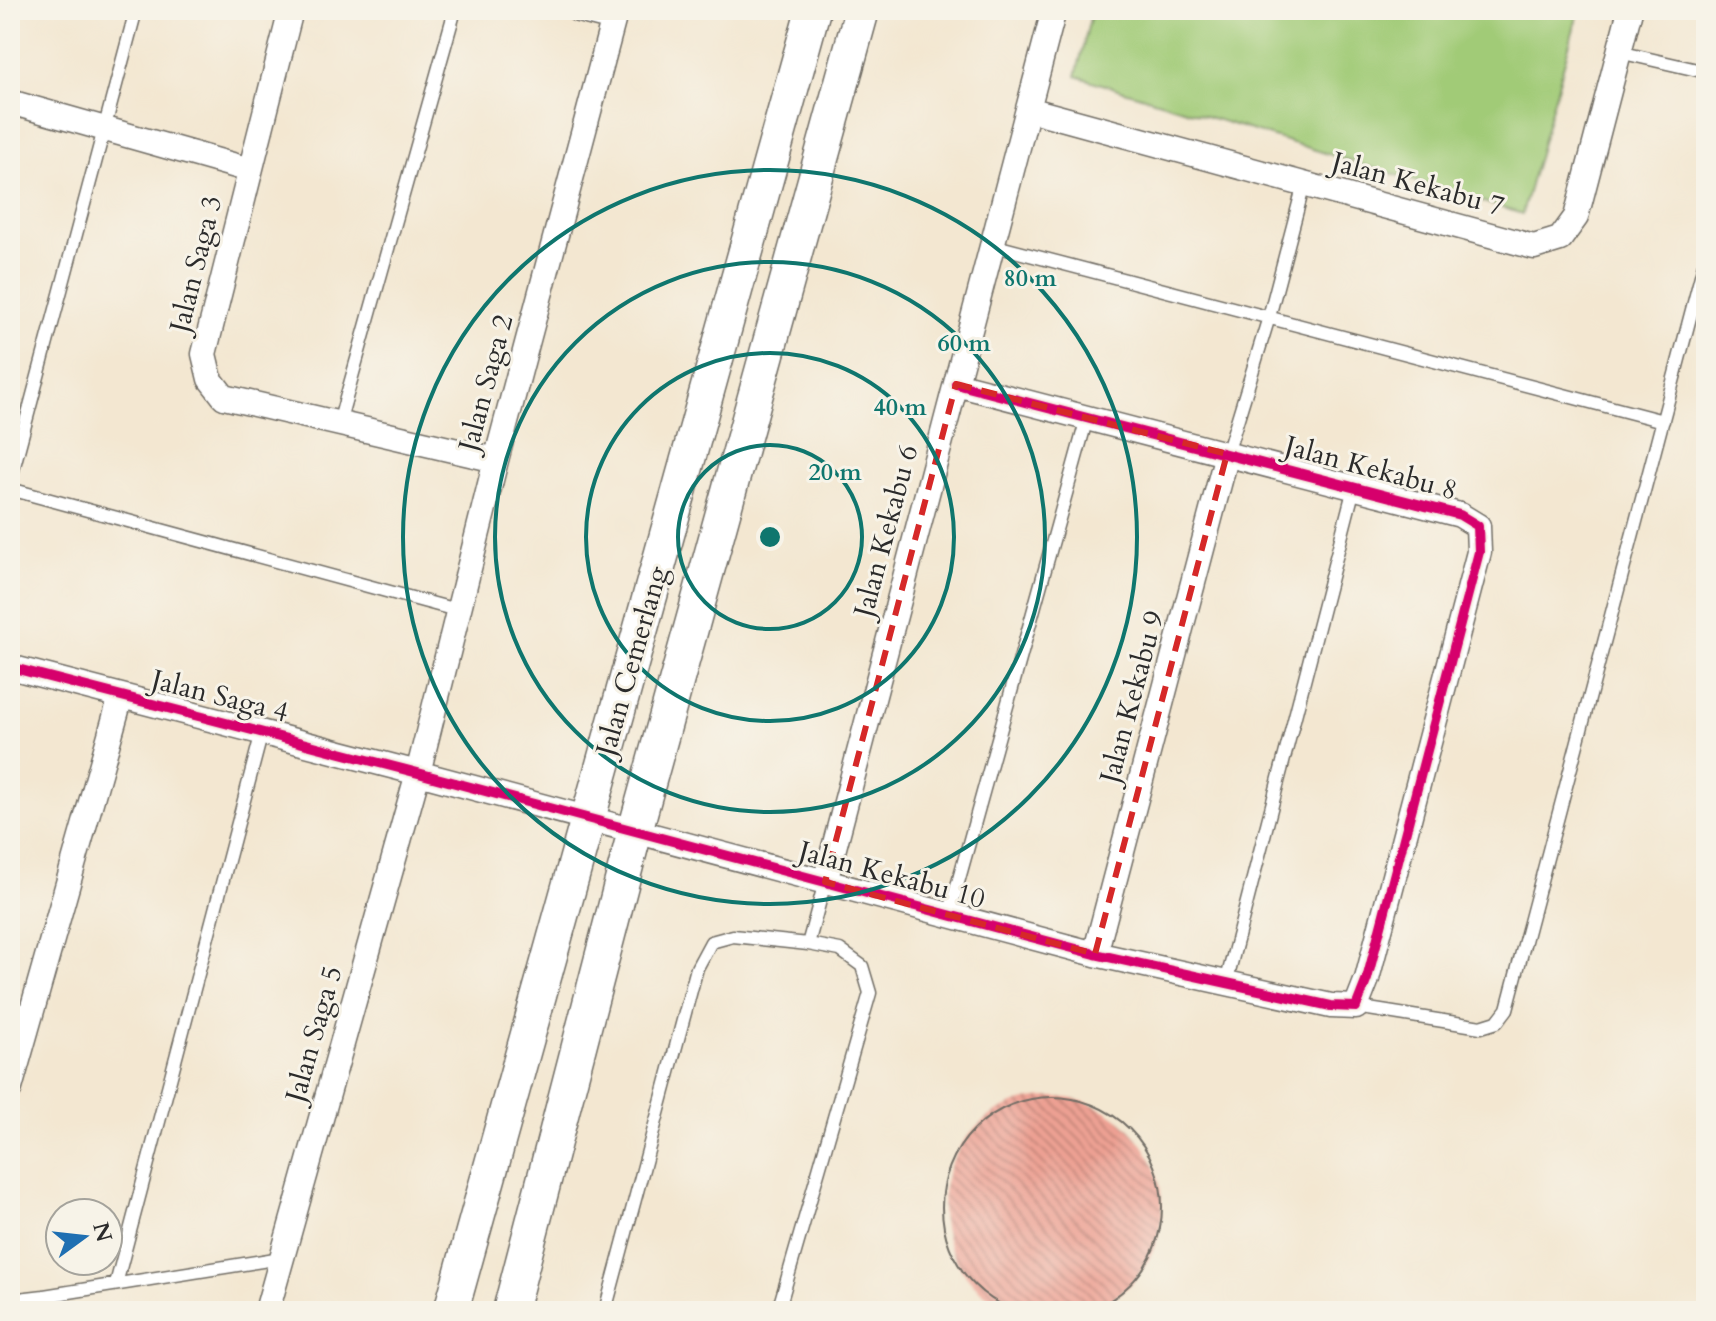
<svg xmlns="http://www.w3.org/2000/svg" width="1716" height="1321" viewBox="0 0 1716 1321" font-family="Cardo,serif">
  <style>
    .grass { fill: #a1cb77; stroke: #667b51; stroke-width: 2 }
    .building { fill: url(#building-back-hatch) }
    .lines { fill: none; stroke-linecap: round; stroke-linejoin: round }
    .service-casing { stroke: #716d65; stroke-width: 15 }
    .minor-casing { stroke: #716d65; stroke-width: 27 }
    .secondary-casing { stroke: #716d65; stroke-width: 37 }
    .service { stroke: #fff; stroke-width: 12 }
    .minor { stroke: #fff; stroke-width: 24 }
    .secondary { stroke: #fff; stroke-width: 34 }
    .cycleway-casing { stroke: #f7f3e8; stroke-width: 15 }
    .cycleway { stroke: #d6006c; stroke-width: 10 }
    .marked { fill: none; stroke: #d62828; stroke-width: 6; stroke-dasharray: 16 10; stroke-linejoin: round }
    .ring { fill: none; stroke: #0f766e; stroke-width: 4 }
    .labels { text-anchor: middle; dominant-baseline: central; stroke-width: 6; stroke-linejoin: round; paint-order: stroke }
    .street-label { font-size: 28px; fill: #2b2b2b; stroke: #f7f3e8 }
    .centre { fill: #0f766e; stroke: #f7f3e8; stroke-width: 4 }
    .ring-label { font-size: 24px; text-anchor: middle; font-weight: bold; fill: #0f766e; stroke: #f7f3e8; stroke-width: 6; stroke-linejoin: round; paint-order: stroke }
  </style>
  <defs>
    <pattern id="building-back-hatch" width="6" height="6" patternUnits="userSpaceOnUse" patternTransform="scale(2)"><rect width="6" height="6" fill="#eda093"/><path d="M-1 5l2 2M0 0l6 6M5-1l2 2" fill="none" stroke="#c08378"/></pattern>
  </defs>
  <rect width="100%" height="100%" fill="#f7f3e8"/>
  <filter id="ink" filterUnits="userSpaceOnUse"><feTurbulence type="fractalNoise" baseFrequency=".0125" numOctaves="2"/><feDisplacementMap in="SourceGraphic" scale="16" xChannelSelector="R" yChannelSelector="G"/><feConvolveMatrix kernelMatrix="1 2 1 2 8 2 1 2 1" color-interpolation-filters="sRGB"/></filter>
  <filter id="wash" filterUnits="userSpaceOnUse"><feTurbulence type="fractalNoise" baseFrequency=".006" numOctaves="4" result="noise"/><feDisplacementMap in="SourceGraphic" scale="32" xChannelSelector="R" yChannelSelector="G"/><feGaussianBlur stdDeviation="1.8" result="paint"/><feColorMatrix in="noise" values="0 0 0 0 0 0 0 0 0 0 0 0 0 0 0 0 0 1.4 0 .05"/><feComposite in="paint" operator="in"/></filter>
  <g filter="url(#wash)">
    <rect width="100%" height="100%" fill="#f3e7d1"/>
    <path class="grass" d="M 1092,10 L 1579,10 L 1522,214 L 1076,76 Z"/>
    <g id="blocks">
      <path class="building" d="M942 1207a110 110 0 1 1 220 0a110 110 0 1 1-220 0Z"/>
    </g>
  </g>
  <g filter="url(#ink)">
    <use href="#blocks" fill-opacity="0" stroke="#716d65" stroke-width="2"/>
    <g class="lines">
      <defs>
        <path id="service" d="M 1619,52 L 1706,72
          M 992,245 L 1663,421
          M 339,423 L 455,10
          M 1227,454 L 1269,317 L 1304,184
          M 10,481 L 136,10
          M 10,489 L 460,611
          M 949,915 L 1087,418
          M 808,944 L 825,882
          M 1226,983 L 1354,488
          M 1356,1007 L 1481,1027 L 1497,1022 L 1507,1009 L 1706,257
          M 116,1284 L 262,732
          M 10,1300 L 44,1296 L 281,1258
          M 605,1311 L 697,968 L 711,942 L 733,936 L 808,944 L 840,950 L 862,966 L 870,993 L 778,1311"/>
        <path id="minor" d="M 291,10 L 204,354 L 210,379 L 224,397 L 496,460
          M 578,10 L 613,19
          M 10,102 L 250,170
          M 1028,109 L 1534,247 L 1560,239 L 1576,217 L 1630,10
          M 10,667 L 418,773 L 1095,954 L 1331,1006 L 1356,1007 L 1367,979 L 1479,552 L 1478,526 L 1460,515 L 956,384
          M 825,882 L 1054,10
          M 1095,954 L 1227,454
          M 10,1088 L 121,696
          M 267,1311 L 418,773 L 496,460 L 616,10"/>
        <path id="secondary" d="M 451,1311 L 813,10
          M 510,1311 L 635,831 L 862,10"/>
      </defs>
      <use href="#service" class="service-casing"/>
      <use href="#minor" class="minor-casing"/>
      <use href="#secondary" class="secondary-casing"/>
      <use href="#service" class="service"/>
      <use href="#minor" class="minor"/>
      <use href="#secondary" class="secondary"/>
      <defs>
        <path id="cycleway" d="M 10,667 L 418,773 L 1095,954 L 1331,1006 L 1356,1007 L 1367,979 L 1479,552 L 1478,526 L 1460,515 L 956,384"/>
      </defs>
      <use href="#cycleway" class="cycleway-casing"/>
      <use href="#cycleway" class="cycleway"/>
    </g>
  </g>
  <path class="marked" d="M 956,384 L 1227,454 L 1095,954 L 825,882 Z"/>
  <g class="ring">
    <circle cx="770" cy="537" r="92"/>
    <circle cx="770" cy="537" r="184"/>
    <circle cx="770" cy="537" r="275"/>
    <circle cx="770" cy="537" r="367"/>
  </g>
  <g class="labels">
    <g class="street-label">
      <text transform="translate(1418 184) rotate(15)">Jalan Kekabu 7</text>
      <text transform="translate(196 264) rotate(-76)">Jalan Saga 3</text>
      <text transform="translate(486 383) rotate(-75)">Jalan Saga 2</text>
      <text transform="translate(1371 468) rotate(15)">Jalan Kekabu 8</text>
      <text transform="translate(886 531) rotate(-75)">Jalan Kekabu 6</text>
      <text transform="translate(632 661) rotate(-74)">Jalan Cemerlang</text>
      <text transform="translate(220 696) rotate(14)">Jalan Saga 4</text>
      <text transform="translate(1132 697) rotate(-75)">Jalan Kekabu 9</text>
      <text transform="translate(892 875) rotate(15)">Jalan Kekabu 10</text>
      <text transform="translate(314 1034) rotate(-74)">Jalan Saga 5</text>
    </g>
  </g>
  <circle cx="770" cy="537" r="12" class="centre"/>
  <g class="ring-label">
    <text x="1030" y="286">80 m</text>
    <text x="964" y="351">60 m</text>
    <text x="900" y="415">40 m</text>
    <text x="835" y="480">20 m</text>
  </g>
  <rect width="1716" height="1321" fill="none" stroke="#f7f3e8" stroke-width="40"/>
  <g transform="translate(84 1237) rotate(75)"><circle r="38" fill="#f7f3e8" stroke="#a5a39c" stroke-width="2"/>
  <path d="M0-6L14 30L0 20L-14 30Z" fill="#1f6fb2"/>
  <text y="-12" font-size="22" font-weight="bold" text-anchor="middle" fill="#2b2b2b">N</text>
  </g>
</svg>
